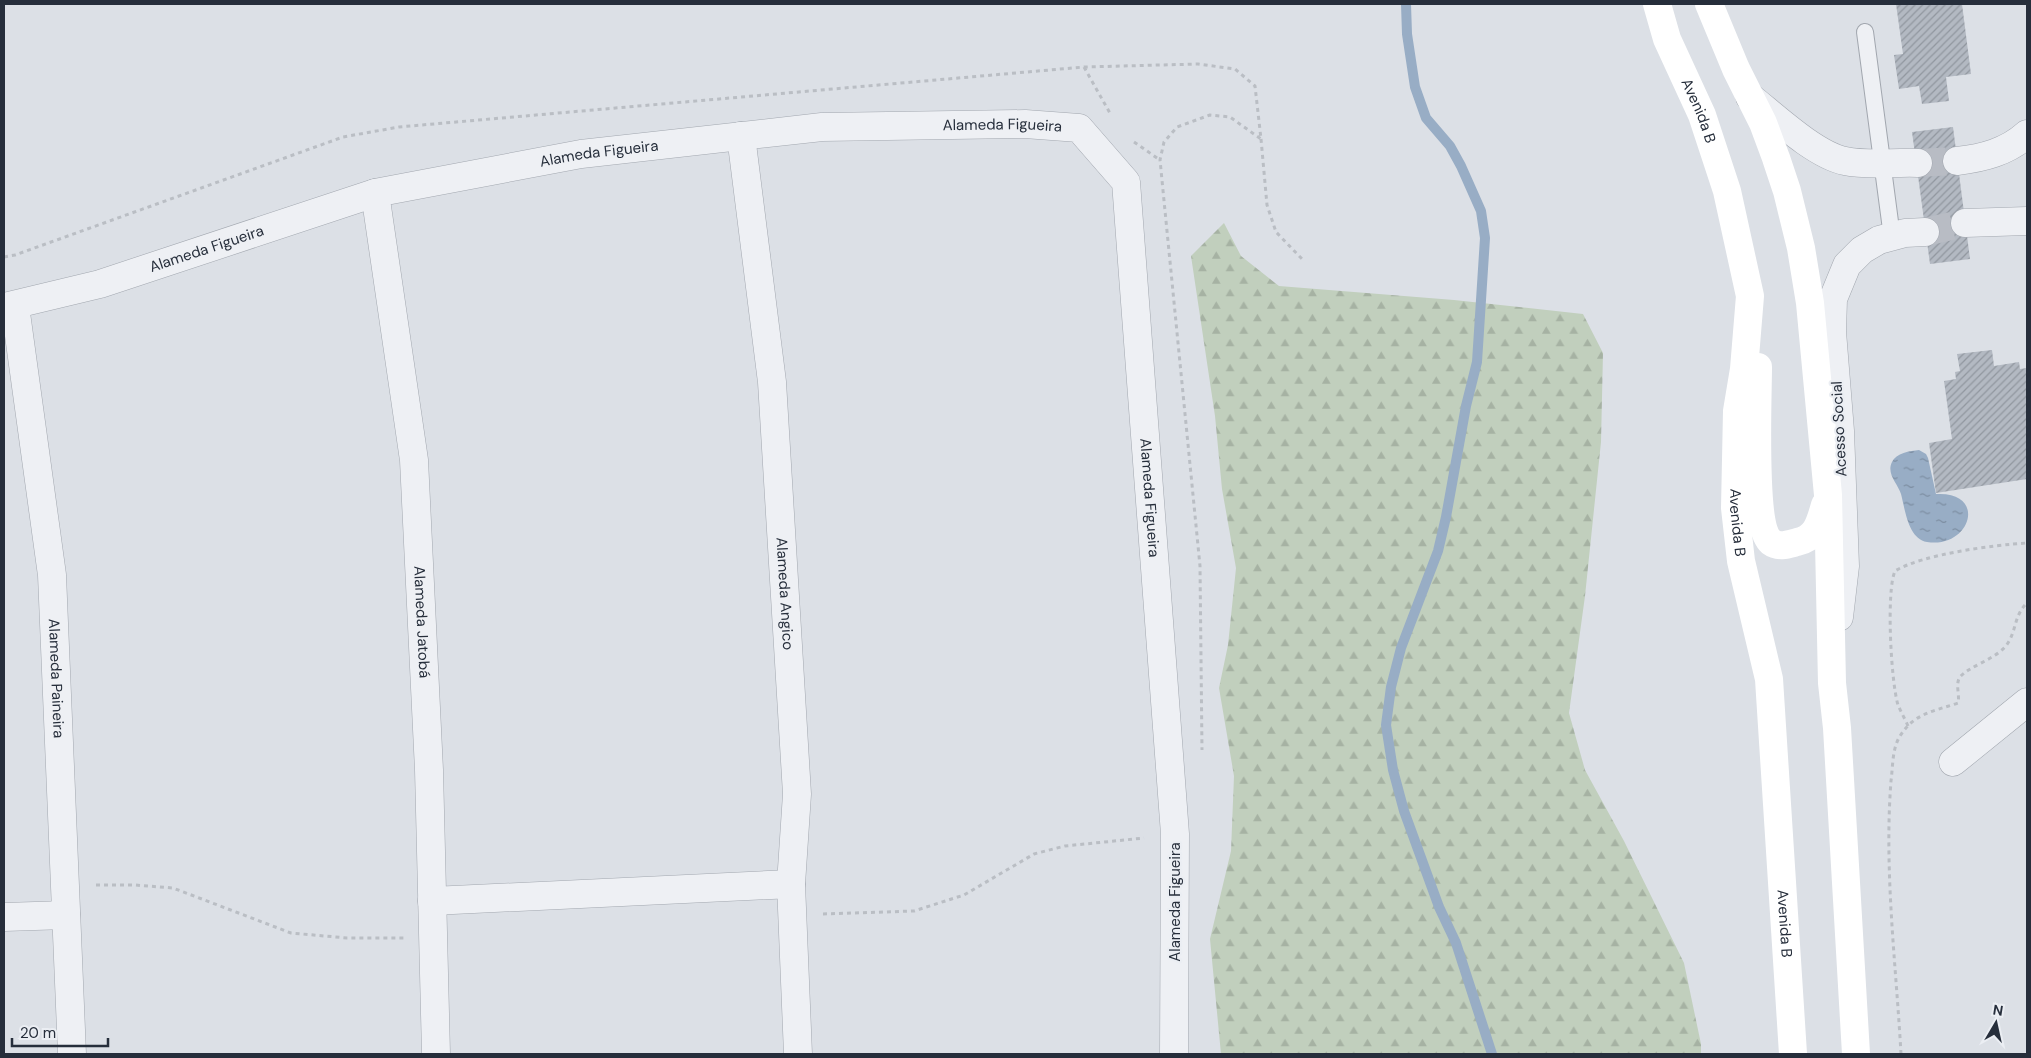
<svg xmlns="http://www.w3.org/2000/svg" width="2031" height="1058" viewBox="0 0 2031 1058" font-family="'DM Sans',sans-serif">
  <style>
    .forest { fill: url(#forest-firs) }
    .water { fill: url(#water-ripples) }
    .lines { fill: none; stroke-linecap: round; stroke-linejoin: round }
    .stream { stroke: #98adc5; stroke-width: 10 }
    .building { fill: url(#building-hatch) }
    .street-tunnel { stroke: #b8bcc4; stroke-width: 28; stroke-dasharray: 28 14; stroke-linecap: butt }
    .lane-casing { stroke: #a2a7af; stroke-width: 18 }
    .street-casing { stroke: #a2a7af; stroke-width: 29 }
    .path { stroke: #babec4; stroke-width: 3; stroke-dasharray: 4 4; stroke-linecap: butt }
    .lane { stroke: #eef0f4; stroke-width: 16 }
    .street { stroke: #eef0f4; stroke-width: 28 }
    .secondary { stroke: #fff; stroke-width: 28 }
    .labels { text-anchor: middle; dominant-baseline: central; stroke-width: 4.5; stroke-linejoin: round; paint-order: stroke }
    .street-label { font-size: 15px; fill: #262e3b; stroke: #ebeef3 }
  </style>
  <defs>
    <pattern id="forest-firs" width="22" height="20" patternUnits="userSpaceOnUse" patternTransform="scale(1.25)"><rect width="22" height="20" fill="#c1cfbd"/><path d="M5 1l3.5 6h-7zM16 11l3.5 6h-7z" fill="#a6b2a3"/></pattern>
    <pattern id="water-ripples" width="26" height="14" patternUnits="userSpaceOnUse" patternTransform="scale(1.25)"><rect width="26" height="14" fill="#98adc5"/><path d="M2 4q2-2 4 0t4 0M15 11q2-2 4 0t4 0" fill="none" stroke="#7c8da1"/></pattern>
    <pattern id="building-hatch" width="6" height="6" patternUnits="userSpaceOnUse" patternTransform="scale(1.25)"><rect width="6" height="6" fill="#b3b9c2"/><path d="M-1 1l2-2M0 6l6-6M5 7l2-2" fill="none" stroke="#91979f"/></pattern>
  </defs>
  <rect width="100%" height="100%" fill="#dce0e6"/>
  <path class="forest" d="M 1224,223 L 1241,256 L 1279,286 L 1454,300 L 1583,314 L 1603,353 L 1601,442 L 1585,596 L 1569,713 L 1585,770 L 1624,841 L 1684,963 L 1701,1044 L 1701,1054 L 1221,1054 L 1210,939 L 1231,851 L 1234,776 L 1219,688 L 1228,645 L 1236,568 L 1222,489 L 1215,416 L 1191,256 Z"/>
  <path class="water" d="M 1919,450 L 1926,454 L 1928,458 L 1936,494 C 1988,491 1971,549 1927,542 C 1908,539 1905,509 1901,494 C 1898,484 1886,474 1892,462 C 1896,453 1910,451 1919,450 Z"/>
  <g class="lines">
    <path class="stream" d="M 1406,4 L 1407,34 L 1415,87 L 1426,118 L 1450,146 L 1461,166 L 1481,211 L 1485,238 L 1477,362 L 1466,406 L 1446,517 L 1438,551 L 1401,648 L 1391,687 L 1386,725 L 1393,770 L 1404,811 L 1439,907 L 1456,943 L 1492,1054"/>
  </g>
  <path class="building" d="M 1896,4 L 1962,4 L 1971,74 L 1946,77 L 1949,101 L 1922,104 L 1919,86 L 1899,89 L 1894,55 L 1903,54 Z
    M 1953,127 L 1970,259 L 1930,264 L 1912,132 Z
    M 1992,350 L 1994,366 L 2019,362 L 2020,369 L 2027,368 L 2027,479 L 1936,493 L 1929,443 L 1952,439 L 1944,381 L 1956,379 L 1955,372 L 1960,371 L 1957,354 Z"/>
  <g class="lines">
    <path class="street-tunnel" d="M 1918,163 L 1957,161
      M 1925,232 L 1965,223"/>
    <defs>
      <path id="lane" d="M 1865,32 L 1892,237"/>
      <g id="street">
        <path d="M 1750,97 C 1774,116 1815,155 1845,161 C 1868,166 1893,162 1918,163"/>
        <path id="s1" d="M 741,136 L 772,382 L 797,794 L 791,884 L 798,1054"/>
        <path d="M 1957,161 C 1983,158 2007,152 2027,134"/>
        <path id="s2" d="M 375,193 L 414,460 L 429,770 L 436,1054"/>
        <path d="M 1965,223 L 2027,221"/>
        <path id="s3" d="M 15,306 L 52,575 L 72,1054"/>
        <path id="s4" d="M 4,307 L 100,284 L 375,193 L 581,154 L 822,127 L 1025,124 L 1079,128 L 1126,182 L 1175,834 L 1174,1054"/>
        <path d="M 1839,617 L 1845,566 L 1840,431 L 1832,332 L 1833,299 L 1847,265 L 1862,250 L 1879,240 L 1905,233 L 1925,232"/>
        <path d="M 1953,762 L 2027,702"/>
        <path d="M 432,901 L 791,884"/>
        <path d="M 4,917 L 66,915"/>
      </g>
    </defs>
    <use href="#lane" class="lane-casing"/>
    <use href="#street" class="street-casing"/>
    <path class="path" d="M 1084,67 L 1111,115
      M 1261,139 L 1267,205 L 1276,232 L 1303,260
      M 1134,142 L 1160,160
      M 4,257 L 15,255 L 343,137 L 399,127 L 1084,67 L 1198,64 L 1235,69 L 1255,86 L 1261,139 L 1230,117 L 1210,115 L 1177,127 L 1164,142 L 1160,160 L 1200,566 L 1202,750
      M 1908,726 C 1905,719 1901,712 1898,705 C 1891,682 1886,591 1895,571 C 1923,554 1994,545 2027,543
      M 96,885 L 135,885 L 173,888 L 291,933 L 347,938 L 404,938
      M 823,914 L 914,911 L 964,895 L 1034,854 L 1065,846 L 1144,838
      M 1901,1054 C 1896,964 1884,871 1891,781 C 1893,766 1892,749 1900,736 C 1914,713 1935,711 1958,703 C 1960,695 1955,684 1960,677 C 1968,667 1993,660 2005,647 C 2017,633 2013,616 2027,603"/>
    <use href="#lane" class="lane"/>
    <use href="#street" class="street"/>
    <g class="secondary">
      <path id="s5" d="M 1657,4 L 1667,39 L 1702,115 L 1727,191 L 1750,296 L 1744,369 L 1737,411 L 1735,508 L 1741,561 L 1769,679 L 1793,1054"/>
      <path d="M 1709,4 L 1736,69 L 1763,123 L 1776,158 L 1787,191 L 1801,248 L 1810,303 L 1828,495 L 1832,683 L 1837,728 L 1856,1054"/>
      <path d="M 1758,367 C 1758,397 1752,526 1771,542 C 1779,548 1789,544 1797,542 C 1817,538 1820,522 1825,505"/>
    </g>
  </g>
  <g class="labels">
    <g class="street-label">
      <text stroke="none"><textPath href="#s5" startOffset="115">Avenida B</textPath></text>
      <text stroke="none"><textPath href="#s4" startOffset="1021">Alameda Figueira</textPath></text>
      <text stroke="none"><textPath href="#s4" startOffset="616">Alameda Figueira</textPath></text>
      <text stroke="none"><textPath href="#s4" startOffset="211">Alameda Figueira</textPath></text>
      <text transform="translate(1839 429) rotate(-93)">Acesso Social</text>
      <text stroke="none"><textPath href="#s4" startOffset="1486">Alameda Figueira</textPath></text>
      <text stroke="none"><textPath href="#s5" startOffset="535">Avenida B</textPath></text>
      <text stroke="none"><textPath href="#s1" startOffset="460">Alameda Angico</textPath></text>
      <text stroke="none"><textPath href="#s2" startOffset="432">Alameda Jatobá</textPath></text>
      <text stroke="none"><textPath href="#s3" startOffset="375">Alameda Paineira</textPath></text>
      <text transform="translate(1175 902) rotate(-90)">Alameda Figueira</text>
      <text stroke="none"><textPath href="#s5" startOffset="940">Avenida B</textPath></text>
    </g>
  </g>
  <rect width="2031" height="1058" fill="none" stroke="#262e3b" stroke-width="10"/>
  <g transform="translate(1996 1023) rotate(9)" stroke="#ebeef3" stroke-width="4" paint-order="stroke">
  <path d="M0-4L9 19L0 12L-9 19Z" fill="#262e3b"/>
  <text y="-8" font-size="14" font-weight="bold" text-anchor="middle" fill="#262e3b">N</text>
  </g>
  <path d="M12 1038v8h96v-8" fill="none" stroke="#262e3b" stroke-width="2.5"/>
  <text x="20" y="1038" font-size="15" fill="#262e3b" stroke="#ebeef3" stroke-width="4" paint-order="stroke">20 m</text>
</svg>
